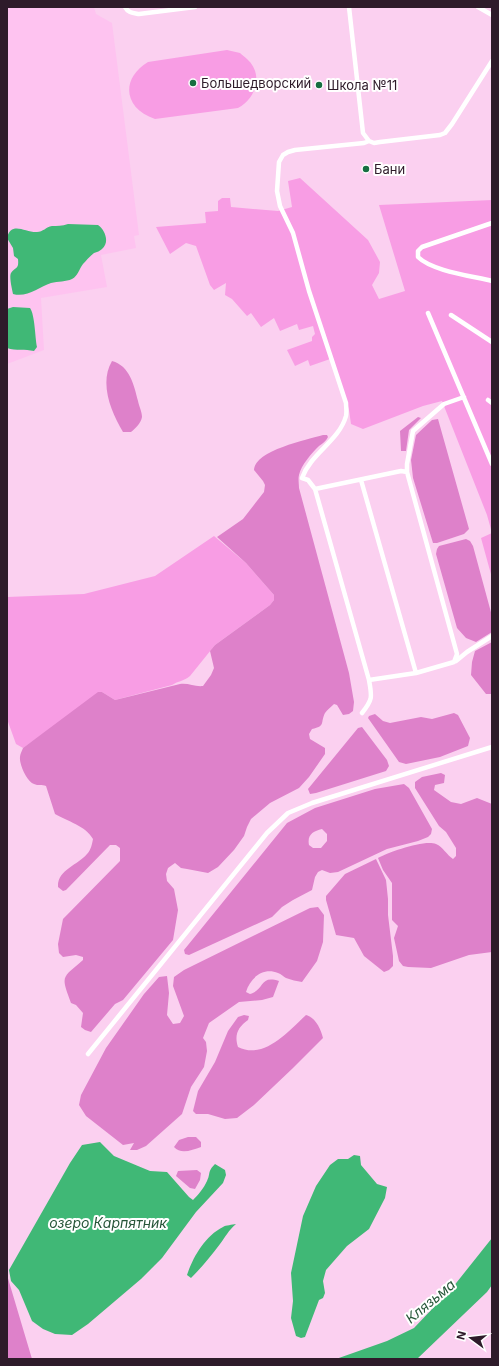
<svg xmlns="http://www.w3.org/2000/svg" width="499" height="1366" viewBox="0 0 499 1366" font-family="Inter,sans-serif">
  <style>
    .built { fill: #fec3f0 }
    .green { fill: #f89de4 }
    .forest { fill: #de81ca; fill-rule: evenodd }
    .water { fill: #40b876 }
    .lines { fill: none; stroke-linecap: round; stroke-linejoin: round }
    .minor { stroke: #fff; stroke-width: 4.5 }
    .poi-dot { fill: #166e41; stroke: #fff; stroke-width: 1.5 }
    .labels { text-anchor: middle; dominant-baseline: central; stroke-width: 4; stroke-linejoin: round; paint-order: stroke }
    .poi-label { font-size: 13px; fill: #2e1b2a; stroke: #fff; text-anchor: start }
    .water-label { font-size: 14px; font-style: italic; fill: #275639; stroke: #fff }
  </style>
  <rect width="100%" height="100%" fill="#fbd0f0"/>
  <path class="built" d="M 7,7 L 94,7 L 96,14 L 112,23 L 139,235 L 134,236 L 136,248 L 101,255 L 107,287 L 41,298 L 44,350 L 7,364 Z"/>
  <path class="green" d="M 227,50 C 231,51 236,52 240,53 C 242,55 245,57 247,59 C 264,74 256,99 238,108 L 155,119 C 124,109 120,79 148,62 Z
    M 300,178 L 368,240 L 380,262 L 379,273 L 372,285 L 379,299 L 405,291 L 379,205 L 492,200 L 492,578 L 481,538 L 492,533 L 487,515 L 442,401 L 423,406 L 363,429 L 351,424 L 349,410 L 333,358 L 310,366 L 308,360 L 295,366 L 287,350 L 312,341 L 312,337 L 315,334 L 313,326 L 299,330 L 297,324 L 280,331 L 274,318 L 261,327 L 251,313 L 247,316 L 232,299 L 225,295 L 226,283 L 214,290 L 210,285 L 196,246 L 186,243 L 170,254 L 156,227 L 206,223 L 205,212 L 218,211 L 218,201 L 222,198 L 230,198 L 231,207 L 278,211 L 292,207 L 288,181 Z
    M 214,536 L 246,563 L 274,595 L 274,600 L 270,605 L 215,645 L 190,676 C 184,681 178,681 172,685 L 115,700 L 102,692 L 23,748 L 16,744 L 7,719 L 7,597 L 84,594 L 155,576 Z"/>
  <path class="forest" d="M 112,361 C 130,366 134,385 138,401 C 139,406 142,412 142,417 C 141,423 136,428 131,432 L 123,432 C 111,412 99,383 112,361 Z
    M 418,417 L 421,418 L 409,430 L 406,451 L 401,451 L 400,431 Z
    M 438,419 L 469,529 L 464,534 L 437,543 L 433,543 L 413,478 L 411,460 L 416,435 L 432,420 Z
    M 323,435 L 327,435 L 328,437 C 326,441 323,443 319,446 C 312,453 301,465 299,475 C 298,479 299,484 299,488 L 349,673 L 354,702 L 353,711 L 349,714 L 343,715 L 337,705 L 334,704 C 331,707 327,710 325,713 C 320,723 326,726 312,729 L 309,734 L 310,739 L 325,748 L 325,754 L 309,777 L 299,788 L 270,803 L 251,819 L 247,827 L 244,836 L 234,850 L 218,867 L 208,873 L 187,869 L 181,868 L 175,863 L 168,868 L 166,874 L 167,881 L 174,889 L 178,910 L 173,940 L 123,1000 L 115,1004 L 91,1032 L 85,1030 L 81,1027 L 83,1013 L 76,1005 L 71,1003 C 61,975 61,979 83,960 L 83,957 L 76,955 L 63,957 L 59,953 L 58,944 L 63,919 L 120,861 L 120,848 L 116,845 L 110,845 L 66,890 L 63,891 L 58,887 C 57,870 78,865 87,854 C 91,850 92,844 93,839 C 86,826 67,821 55,814 L 46,786 C 42,784 38,786 34,784 C 27,782 19,764 20,757 C 20,754 22,751 23,748 L 98,692 L 102,692 L 115,700 L 180,684 C 189,683 195,687 203,686 L 211,675 L 214,668 L 210,651 L 215,645 L 270,605 L 274,600 L 274,595 L 246,563 L 217,537 L 243,519 L 264,492 L 265,485 L 263,481 L 254,470 C 255,450 307,440 323,435 Z
    M 466,539 L 470,541 L 473,546 L 492,616 L 492,632 L 476,642 L 466,638 L 457,628 L 436,554 L 437,549 L 439,546 Z
    M 492,642 L 492,694 L 486,694 L 471,675 L 472,662 L 475,651 Z
    M 454,713 L 458,715 L 470,738 L 468,746 L 440,757 L 406,764 L 399,762 L 368,718 L 369,716 L 375,714 L 383,721 L 390,723 L 421,717 L 432,719 Z
    M 362,727 L 387,760 L 389,766 L 386,771 L 316,793 L 310,794 L 308,789 L 358,728 Z
    M 441,773 L 445,775 L 444,783 L 435,785 L 434,790 L 451,802 L 461,804 L 477,798 L 492,804 L 492,952 L 469,955 L 431,968 L 408,967 L 403,966 L 399,961 L 394,938 L 398,926 L 392,920 L 392,883 L 383,870 L 378,858 C 389,852 425,839 436,844 C 443,847 447,855 453,859 L 456,856 L 456,848 L 446,832 L 439,826 L 415,788 L 415,782 L 422,777 Z
    M 404,784 L 409,788 L 432,829 L 431,834 L 428,837 L 418,841 L 387,849 L 338,872 L 330,873 L 322,870 L 318,872 L 315,877 L 312,890 L 293,900 L 282,907 L 272,917 L 189,955 L 185,954 L 184,950 L 287,823 L 315,808 L 375,789 ZM 322,829 L 327,834 L 327,841 L 321,848 L 313,848 L 309,845 C 307,835 313,831 322,829 Z
    M 376,859 L 386,880 L 388,899 L 388,915 L 393,956 L 393,966 L 389,970 L 384,972 L 364,956 L 354,938 L 336,935 L 326,900 L 326,896 L 345,874 Z
    M 318,907 L 324,915 L 323,942 L 317,961 L 302,982 C 297,981 291,980 286,978 C 284,977 281,974 278,973 C 263,967 250,978 246,992 L 250,994 C 265,990 259,975 279,981 L 273,997 L 262,1000 L 239,1002 L 209,1023 L 203,1038 L 206,1042 L 207,1051 L 204,1067 L 191,1087 L 182,1114 L 146,1146 L 137,1150 L 130,1150 L 134,1143 L 123,1145 L 86,1116 L 79,1105 L 81,1095 L 106,1048 L 144,994 L 159,977 L 167,976 L 169,993 L 167,1015 L 173,1024 L 180,1023 L 184,1016 L 173,986 L 174,977 L 184,970 L 310,908 Z
    M 244,1015 L 249,1016 L 248,1020 C 238,1027 234,1035 238,1047 C 264,1060 288,1032 306,1015 C 315,1017 321,1029 323,1038 L 293,1068 L 254,1105 L 237,1118 L 225,1119 L 208,1114 L 196,1114 L 193,1111 L 198,1091 L 215,1062 L 228,1031 L 238,1017 Z
    M 188,1137 L 196,1137 L 201,1142 L 201,1147 C 192,1150 181,1155 174,1147 L 179,1140 Z
    M 197,1170 L 201,1173 L 200,1180 L 195,1189 L 190,1188 L 176,1176 L 178,1171 Z
    M 7,1275 L 32,1359 L 7,1359 Z"/>
  <path class="water" d="M 68,224 L 98,225 C 105,230 110,242 102,249 C 100,251 97,252 94,253 C 90,256 86,261 83,264 C 79,269 78,276 72,279 C 66,282 58,281 51,283 C 39,287 27,298 13,294 C 12,289 9,277 11,273 C 16,266 19,270 18,259 L 14,256 L 13,248 L 7,238 C 11,220 26,233 37,232 C 43,232 46,227 52,226 C 57,226 62,226 68,224 Z
    M 13,307 L 30,308 C 35,315 35,337 37,347 L 34,351 C 25,349 16,351 7,348 L 7,309 Z
    M 100,1142 L 114,1156 L 150,1171 L 167,1172 L 189,1197 L 193,1200 C 198,1195 204,1188 207,1181 C 211,1173 207,1172 215,1164 L 225,1170 L 226,1175 L 223,1183 L 196,1212 L 162,1258 L 141,1279 L 88,1324 L 72,1335 L 55,1334 L 43,1329 L 32,1321 L 19,1290 L 11,1281 L 9,1270 L 70,1163 L 82,1145 Z
    M 354,1155 L 360,1156 L 361,1165 L 377,1184 L 387,1187 L 385,1198 L 369,1229 L 347,1246 L 326,1270 L 323,1281 L 325,1293 L 323,1298 L 319,1300 L 305,1337 L 301,1338 L 296,1336 L 291,1318 L 293,1301 L 291,1273 L 303,1216 L 316,1186 L 330,1165 L 338,1159 L 348,1159 Z
    M 236,1224 C 228,1231 226,1236 220,1244 C 211,1256 202,1267 191,1278 L 187,1275 C 193,1257 205,1236 223,1227 C 226,1225 232,1225 236,1224 Z
    M 492,1238 L 492,1285 L 487,1292 L 417,1359 L 336,1359 L 387,1341 L 414,1328 L 453,1287 Z"/>
  <g class="lines">
    <path class="minor" d="M 125,7 C 128,13 133,13 139,14 L 195,7
      M 349,7 L 363,133 L 369,141
      M 478,7 L 492,15
      M 492,223 L 422,247 L 418,251 L 418,257 C 432,271 472,276 492,281
      M 428,313 L 492,464
      M 451,315 L 492,342
      M 488,400 L 492,403
      M 361,480 L 416,673
      M 315,489 L 308,480 L 302,478 C 311,453 339,441 346,416 C 347,412 346,407 346,403 L 309,291 L 293,233 L 280,206 L 277,191 L 279,162 L 283,155 L 288,152 L 295,150 L 364,143 L 369,141 L 374,143 L 380,142 L 440,135 L 445,133 L 452,124 L 492,61
      M 456,661 L 467,652 L 492,636
      M 369,680 L 315,489 L 401,471 L 407,472
      M 362,713 C 373,699 372,697 369,680 L 416,673 L 454,662 L 457,654 L 407,472 L 407,464 L 413,431 L 444,404 L 464,397
      M 88,1054 L 267,833 L 288,813 L 312,803 L 492,747"/>
  </g>
  <g class="poi-dot">
    <circle cx="193" cy="83" r="4"/>
    <circle cx="319" cy="85" r="4"/>
    <circle cx="366" cy="169" r="4"/>
  </g>
  <g class="labels">
    <g class="poi-label">
      <text x="201" y="83">Большедворский</text>
      <text x="327" y="85">Школа №11</text>
      <text x="374" y="169">Бани</text>
    </g>
    <g class="water-label">
      <text x="108" y="1222">озеро Карпятник</text>
      <text transform="translate(430 1301) rotate(-40)">Клязьма</text>
    </g>
  </g>
  <rect width="499" height="1366" fill="none" stroke="#2e1b2a" stroke-width="16"/>
  <g transform="translate(471 1338) rotate(285)" stroke="#ffffff" stroke-width="3" paint-order="stroke">
  <path d="M0-3L7 15L0 10L-7 15Z" fill="#2e1b2a"/>
  <text y="-6" font-size="11" font-weight="bold" text-anchor="middle" fill="#2e1b2a">N</text>
  </g>
</svg>
